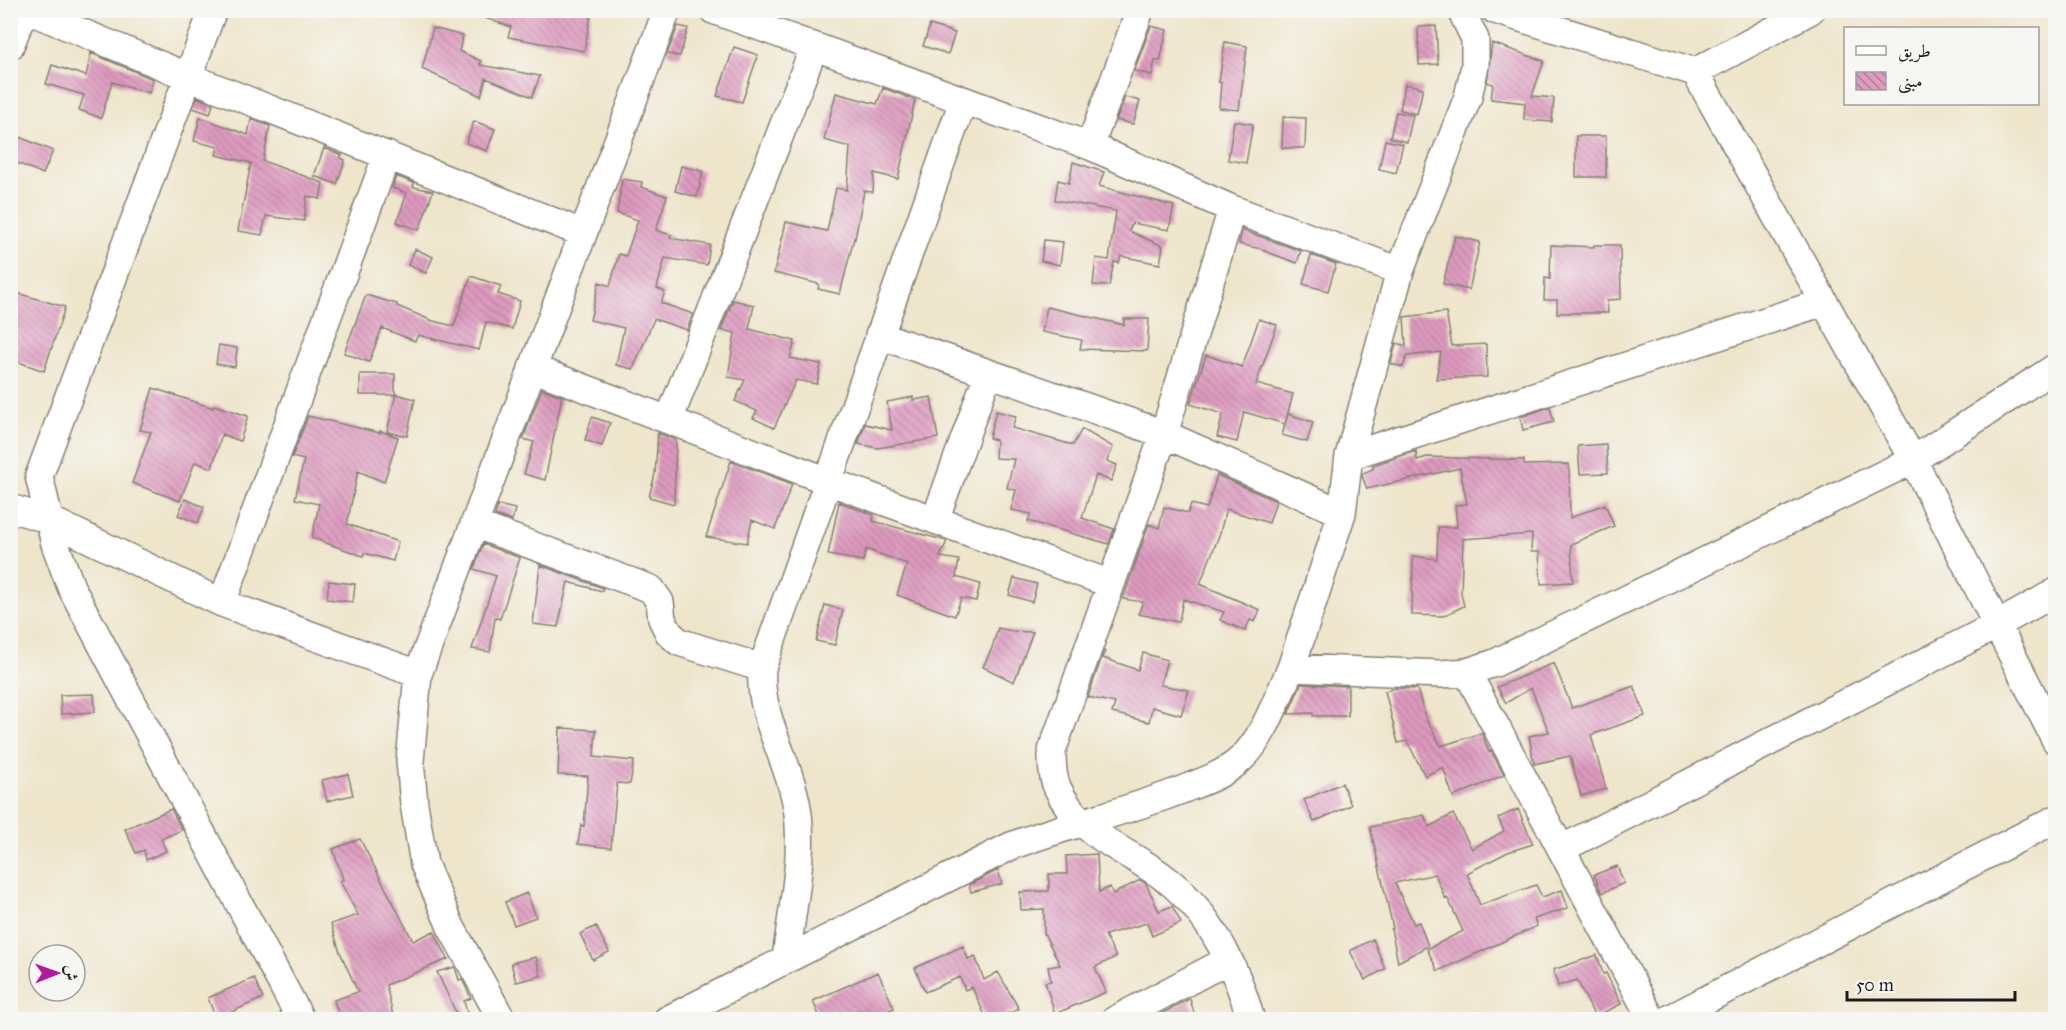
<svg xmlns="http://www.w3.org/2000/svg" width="2066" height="1030" viewBox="0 0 2066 1030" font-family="'IM FELL Great Primer',Amiri,serif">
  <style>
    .building { fill: url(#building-back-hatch) }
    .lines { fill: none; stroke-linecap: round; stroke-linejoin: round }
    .minor-casing { stroke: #858074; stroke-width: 30 }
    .minor { stroke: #fff; stroke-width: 27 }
  </style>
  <defs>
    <pattern id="building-back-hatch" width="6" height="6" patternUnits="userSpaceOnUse" patternTransform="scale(1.5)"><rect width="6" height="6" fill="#de9abf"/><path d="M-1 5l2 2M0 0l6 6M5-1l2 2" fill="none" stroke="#b37d9a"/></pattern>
  </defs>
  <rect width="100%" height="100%" fill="#f6f6f2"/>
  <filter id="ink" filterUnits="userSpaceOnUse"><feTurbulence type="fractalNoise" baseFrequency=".0167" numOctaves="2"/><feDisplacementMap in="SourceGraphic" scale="12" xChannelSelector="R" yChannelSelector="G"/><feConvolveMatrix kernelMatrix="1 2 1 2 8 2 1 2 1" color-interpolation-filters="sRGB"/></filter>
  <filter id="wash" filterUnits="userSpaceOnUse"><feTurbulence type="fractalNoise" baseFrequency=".008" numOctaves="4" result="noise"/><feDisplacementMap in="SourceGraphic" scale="24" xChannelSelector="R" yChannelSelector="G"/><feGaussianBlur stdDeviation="1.35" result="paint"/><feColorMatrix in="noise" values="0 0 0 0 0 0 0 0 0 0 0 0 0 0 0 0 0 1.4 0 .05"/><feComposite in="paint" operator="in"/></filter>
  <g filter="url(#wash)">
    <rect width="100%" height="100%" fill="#eee5cb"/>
    <g id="blocks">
      <path class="building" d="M 472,10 L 592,10 L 584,51 L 508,37 L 511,27 L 471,13 Z
        M 930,25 L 955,33 L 948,54 L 923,46 Z
        M 678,26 L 688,28 L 680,56 L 667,54 Z
        M 1151,26 L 1167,30 L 1160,61 L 1155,60 L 1152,75 L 1134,71 Z
        M 1436,26 L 1438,64 L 1419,65 L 1418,27 Z
        M 433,28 L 463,36 L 459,51 L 481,61 L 480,65 L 540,76 L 532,97 L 486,78 L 481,96 L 422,69 Z
        M 1225,42 L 1247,46 L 1239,110 L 1219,108 L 1221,83 L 1219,82 Z
        M 1492,43 L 1544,61 L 1532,96 L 1554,98 L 1552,122 L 1524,120 L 1525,103 L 1491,99 L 1493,84 L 1487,82 Z
        M 734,47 L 758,55 L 742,102 L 717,96 Z
        M 91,53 L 153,79 L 149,93 L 112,82 L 101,118 L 79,110 L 84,95 L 46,84 L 52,65 L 86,76 Z
        M 1405,84 L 1423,88 L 1417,114 L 1400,110 Z
        M 883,88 L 915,100 L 898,179 L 874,173 L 873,192 L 864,191 L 855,239 L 854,238 L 840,294 L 818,289 L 819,284 L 774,273 L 786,222 L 827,231 L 836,188 L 847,190 L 850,147 L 824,140 L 836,93 L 877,104 Z
        M 197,97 L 213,104 L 210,114 L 193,108 Z
        M 1125,97 L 1140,101 L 1133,124 L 1116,120 Z
        M 1396,112 L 1413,115 L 1407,142 L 1390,138 Z
        M 200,117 L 248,135 L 251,119 L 270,126 L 263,161 L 323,183 L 320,199 L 307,196 L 304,221 L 266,216 L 262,235 L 238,231 L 251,163 L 216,155 L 218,147 L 194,141 Z
        M 1283,117 L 1306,118 L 1305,148 L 1282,148 Z
        M 474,121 L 495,129 L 487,151 L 466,143 Z
        M 1234,121 L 1253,124 L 1246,163 L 1228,160 Z
        M 10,133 L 53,151 L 43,174 L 10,160 Z
        M 1576,136 L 1606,136 L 1606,177 L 1576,177 Z
        M 1385,140 L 1403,144 L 1396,173 L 1379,169 Z
        M 324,148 L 342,155 L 340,158 L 345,160 L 337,184 L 314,176 Z
        M 1073,162 L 1104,172 L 1099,186 L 1174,206 L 1169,230 L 1132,223 L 1129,231 L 1163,246 L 1160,264 L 1121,256 L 1119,263 L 1114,262 L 1109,286 L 1093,285 L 1096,258 L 1109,260 L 1116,211 L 1055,200 L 1058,180 L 1069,183 Z
        M 681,166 L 703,171 L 697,197 L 675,191 Z
        M 396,176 L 414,183 L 413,187 L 433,191 L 419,230 L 397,222 L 407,193 L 392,188 Z
        M 622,179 L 642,182 L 641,187 L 667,196 L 656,230 L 671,235 L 670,238 L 710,245 L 707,265 L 665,258 L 657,288 L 665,292 L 661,303 L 693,314 L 687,330 L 654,319 L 633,369 L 616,365 L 624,328 L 590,320 L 599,282 L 610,286 L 619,254 L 626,256 L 638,220 L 617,213 Z
        M 1242,230 L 1301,251 L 1297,263 L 1264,251 L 1265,250 L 1239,244 Z
        M 1455,236 L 1480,242 L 1469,290 L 1443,284 Z
        M 1044,240 L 1063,242 L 1060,265 L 1041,261 Z
        M 1551,245 L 1594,247 L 1594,245 L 1620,245 L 1621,299 L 1607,300 L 1608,313 L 1557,313 L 1557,300 L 1544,300 L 1545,278 L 1550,279 Z
        M 415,249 L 433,257 L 426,273 L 408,265 Z
        M 1311,255 L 1336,264 L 1328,291 L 1303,284 Z
        M 471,276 L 501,286 L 498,294 L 520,301 L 512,329 L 486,322 L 479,350 L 418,335 L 415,341 L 382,328 L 369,362 L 344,353 L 366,295 L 397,304 L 397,306 L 433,321 L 454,326 Z
        M 10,291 L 65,307 L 44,371 L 10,359 Z
        M 733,300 L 754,305 L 749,329 L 795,341 L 790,358 L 821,364 L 817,384 L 796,380 L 774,428 L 753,418 L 757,411 L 735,401 L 745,380 L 728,377 L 735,333 L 721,330 Z
        M 1047,307 L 1124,325 L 1124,319 L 1149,319 L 1147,351 L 1080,349 L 1082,340 L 1042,332 Z
        M 1446,312 L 1452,346 L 1486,344 L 1487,377 L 1436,379 L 1441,352 L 1407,356 L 1403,367 L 1391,364 L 1396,343 L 1406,346 L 1404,317 Z
        M 1259,319 L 1277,325 L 1256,384 L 1293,394 L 1285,424 L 1244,412 L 1237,442 L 1217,437 L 1223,414 L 1190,404 L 1206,355 L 1242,367 Z
        M 219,345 L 237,348 L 235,367 L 216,364 Z
        M 360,374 L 395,374 L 395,395 L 360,395 Z
        M 153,388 L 213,408 L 214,405 L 248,416 L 240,441 L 222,434 L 212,468 L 195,462 L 180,501 L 132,483 L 151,432 L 140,430 Z
        M 542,389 L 562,396 L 545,480 L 524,474 L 534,442 L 523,439 Z
        M 396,394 L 415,399 L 407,436 L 387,432 Z
        M 913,397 L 913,400 L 931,397 L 938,438 L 878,448 L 858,444 L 865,424 L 892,430 L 887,402 Z
        M 1550,407 L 1554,422 L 1523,430 L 1520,417 Z
        M 996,411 L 1016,416 L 1012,428 L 1073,445 L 1082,429 L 1113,447 L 1107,461 L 1117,465 L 1111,481 L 1096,475 L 1082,518 L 1114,529 L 1109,544 L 1028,521 L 1031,514 L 1011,510 L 1016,490 L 1007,488 L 1014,459 L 995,458 L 996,440 L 989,438 Z
        M 1288,414 L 1313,422 L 1307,442 L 1282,435 Z
        M 308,416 L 380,433 L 380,431 L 398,437 L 384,482 L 358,471 L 347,524 L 398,542 L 393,561 L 364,553 L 363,556 L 312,538 L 319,504 L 295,499 L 304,460 L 292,457 Z
        M 592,417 L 610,423 L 602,446 L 585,440 Z
        M 658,433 L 676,440 L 674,504 L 649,497 L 655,474 Z
        M 1606,444 L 1608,473 L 1580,474 L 1578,446 Z
        M 1416,451 L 1417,460 L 1427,457 L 1524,460 L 1524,465 L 1569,464 L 1570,518 L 1605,504 L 1614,526 L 1571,544 L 1573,582 L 1541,584 L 1539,552 L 1531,552 L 1532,534 L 1463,539 L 1461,593 L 1464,606 L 1443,616 L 1412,615 L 1413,556 L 1437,559 L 1438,527 L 1457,527 L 1455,505 L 1467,504 L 1460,468 L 1367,489 L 1362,476 L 1363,473 L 1373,469 L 1373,465 Z
        M 731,461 L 792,484 L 775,529 L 752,520 L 747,543 L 706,537 Z
        M 1217,475 L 1276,501 L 1269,523 L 1226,509 L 1220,533 L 1200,584 L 1260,610 L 1255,622 L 1250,620 L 1245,631 L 1220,620 L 1224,612 L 1183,599 L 1179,622 L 1138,614 L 1143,602 L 1123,599 L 1149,524 L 1159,528 L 1164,507 L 1188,513 L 1191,504 L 1207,508 Z
        M 185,499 L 204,507 L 198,523 L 178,515 Z
        M 839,502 L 874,515 L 873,521 L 947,541 L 940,557 L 959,560 L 956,577 L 980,584 L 976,601 L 961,598 L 955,616 L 897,595 L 907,564 L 866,549 L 863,561 L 828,555 Z
        M 498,505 L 515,509 L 512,521 L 495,515 Z
        M 483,544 L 520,558 L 500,619 L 495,618 L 490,652 L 472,649 L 496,576 L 474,569 Z
        M 540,565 L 603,588 L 602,591 L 568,582 L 558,627 L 533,624 Z
        M 1014,578 L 1037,584 L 1032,602 L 1009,595 Z
        M 329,581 L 355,584 L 353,602 L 327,599 Z
        M 825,605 L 843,610 L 835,645 L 816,641 Z
        M 998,628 L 1011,631 L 1033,632 L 1014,682 L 983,667 L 992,648 Z
        M 1104,651 L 1106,652 L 1103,658 L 1138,670 L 1143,653 L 1167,660 L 1160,685 L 1189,690 L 1181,715 L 1152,707 L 1149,722 L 1112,713 L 1115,703 L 1088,697 Z
        M 1554,663 L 1572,708 L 1634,686 L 1645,716 L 1591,735 L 1606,789 L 1581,796 L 1570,756 L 1534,764 L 1529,736 L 1549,732 L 1531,688 L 1506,703 L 1497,687 Z
        M 1301,684 L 1348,686 L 1348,716 L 1313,716 L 1313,713 L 1288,714 Z
        M 1395,688 L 1417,689 L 1426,719 L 1441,746 L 1482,733 L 1489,752 L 1491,751 L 1504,775 L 1453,797 L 1443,767 L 1425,776 L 1407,741 L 1398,743 L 1385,691 Z
        M 94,694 L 95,712 L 61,714 L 60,695 Z
        M 560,728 L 596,730 L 594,757 L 634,761 L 630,784 L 617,783 L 611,848 L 578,844 L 581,825 L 584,826 L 588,776 L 558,775 Z
        M 348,774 L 353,795 L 327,801 L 322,780 Z
        M 1342,783 L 1351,805 L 1314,822 L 1304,800 Z
        M 171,809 L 182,830 L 161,839 L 166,851 L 146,860 L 144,850 L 136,853 L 125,829 Z
        M 1518,809 L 1533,844 L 1508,852 L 1467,873 L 1480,905 L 1536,885 L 1542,897 L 1562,890 L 1568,908 L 1534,919 L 1537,926 L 1438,971 L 1427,949 L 1463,931 L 1447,897 L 1445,898 L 1435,874 L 1395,883 L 1414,924 L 1419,922 L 1428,946 L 1398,962 L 1391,929 L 1393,928 L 1370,827 L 1424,815 L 1429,827 L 1453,814 L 1472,849 L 1504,831 L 1498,818 Z
        M 360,839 L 413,941 L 434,931 L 448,959 L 386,985 L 394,1020 L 340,1020 L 334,1000 L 358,992 L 340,952 L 331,924 L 358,915 L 340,881 L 343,880 L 333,849 Z
        M 1097,854 L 1099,892 L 1110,887 L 1113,894 L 1140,880 L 1146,884 L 1159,911 L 1172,906 L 1181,923 L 1152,936 L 1147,923 L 1105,935 L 1116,957 L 1095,967 L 1106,992 L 1055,1014 L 1045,982 L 1051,981 L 1048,967 L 1060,965 L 1044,933 L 1044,909 L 1021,910 L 1020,892 L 1049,891 L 1049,874 L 1067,874 L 1066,856 Z
        M 1617,866 L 1624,883 L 1602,893 L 1594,875 Z
        M 998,870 L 1002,884 L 971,892 L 969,885 Z
        M 527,893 L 536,917 L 514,925 L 505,902 Z
        M 596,926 L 609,952 L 593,960 L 580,934 Z
        M 1373,939 L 1385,969 L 1365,980 L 1350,951 Z
        M 963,946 L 968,959 L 975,956 L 984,980 L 998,972 L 1019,1009 L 994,1020 L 987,1020 L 972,987 L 965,990 L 960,977 L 925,992 L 915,968 Z
        M 1597,955 L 1603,974 L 1606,973 L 1621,1004 L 1595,1017 L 1577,980 L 1558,986 L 1553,970 Z
        M 536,957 L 541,976 L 516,982 L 511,963 Z
        M 455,967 L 459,980 L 462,979 L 471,998 L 464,1001 L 468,1016 L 459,1019 L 437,972 Z
        M 878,972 L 894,1008 L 864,1020 L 821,1020 L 813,1001 Z
        M 254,978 L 263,998 L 216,1019 L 208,998 Z
        M 1190,999 L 1196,1020 L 1150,1020 L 1187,1000 Z"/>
    </g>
  </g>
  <g filter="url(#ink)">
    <use href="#blocks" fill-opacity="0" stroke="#858074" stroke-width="1.5"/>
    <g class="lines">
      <defs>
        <path id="minor" d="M 28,10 L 189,77 L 582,233
          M 213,10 L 39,476 L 55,544 L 71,587 L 301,1020
          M 713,10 L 1090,146 L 1232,209 L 1400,271
          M 1495,10 L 1695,72 L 1811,10
          M 10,46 L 24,10
          M 1695,72 L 1913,460 L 2056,741
          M 1090,146 L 1140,10
          M 1232,209 L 1164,434 L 1052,751 C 1052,762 1052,776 1057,787 C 1081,841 1138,852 1178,889 C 1214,922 1238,972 1251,1020
          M 879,335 L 1164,434 L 1342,513
          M 532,368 L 828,481 L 1111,584
          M 669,420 L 814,47
          M 1349,456 L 1824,302
          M 10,508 L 50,520 L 222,603 L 418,674
          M 935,520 L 988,374
          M 474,524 L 651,589 L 660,602 L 662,619 L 669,633 L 679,642 L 762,668
          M 222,603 L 387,155
          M 1291,668 L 1342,513 L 1349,456 L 1400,271 L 1468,97 L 1475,66 L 1475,39 L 1461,10
          M 1467,672 L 1652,1020
          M 1561,849 L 1997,625 L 2056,592
          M 786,958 C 792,909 806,850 796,802 C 787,756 758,715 762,668 L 963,101
          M 502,1020 L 451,927 L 424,864 L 414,804 L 410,761 L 418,674 L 667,10
          M 667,1020 L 1011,846 C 1069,824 1131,811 1189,787 C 1207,780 1226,773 1241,759 C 1264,738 1278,696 1291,668 L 1441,674 L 1467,672 L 1495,663 L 1913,460 L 2056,367
          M 1115,1020 L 1228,960
          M 1667,1020 L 2056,819"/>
      </defs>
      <use href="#minor" class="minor-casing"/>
      <use href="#minor" class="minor"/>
    </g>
  </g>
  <rect width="2066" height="1030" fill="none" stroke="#f6f6f2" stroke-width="36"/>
  <rect x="1844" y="27" width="195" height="78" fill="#f6f6f2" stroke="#9f9f9c" stroke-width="1.5"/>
  <rect x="1856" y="46" width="30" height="9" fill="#ffffff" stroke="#9f9f9c" stroke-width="1.5"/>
  <text x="1898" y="57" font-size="18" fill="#1c1c1c">طريق</text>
  <rect x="1856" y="72" width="30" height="18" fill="url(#building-back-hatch)" stroke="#9f9f9c" stroke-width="1.5"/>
  <text x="1898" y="87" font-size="18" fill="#1c1c1c">مبنى</text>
  <g transform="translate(57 973) rotate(89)"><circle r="28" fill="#f6f6f2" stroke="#9f9f9c" stroke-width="1.5"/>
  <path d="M0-4.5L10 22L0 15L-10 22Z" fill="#b5179e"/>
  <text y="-9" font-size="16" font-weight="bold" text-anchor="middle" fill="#1c1c1c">ش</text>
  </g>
  <path d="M1847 991v9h168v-9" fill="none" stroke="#1c1c1c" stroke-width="3"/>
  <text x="1856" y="991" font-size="18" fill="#1c1c1c" stroke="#f6f6f2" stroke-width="4.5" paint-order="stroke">50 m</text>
</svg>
